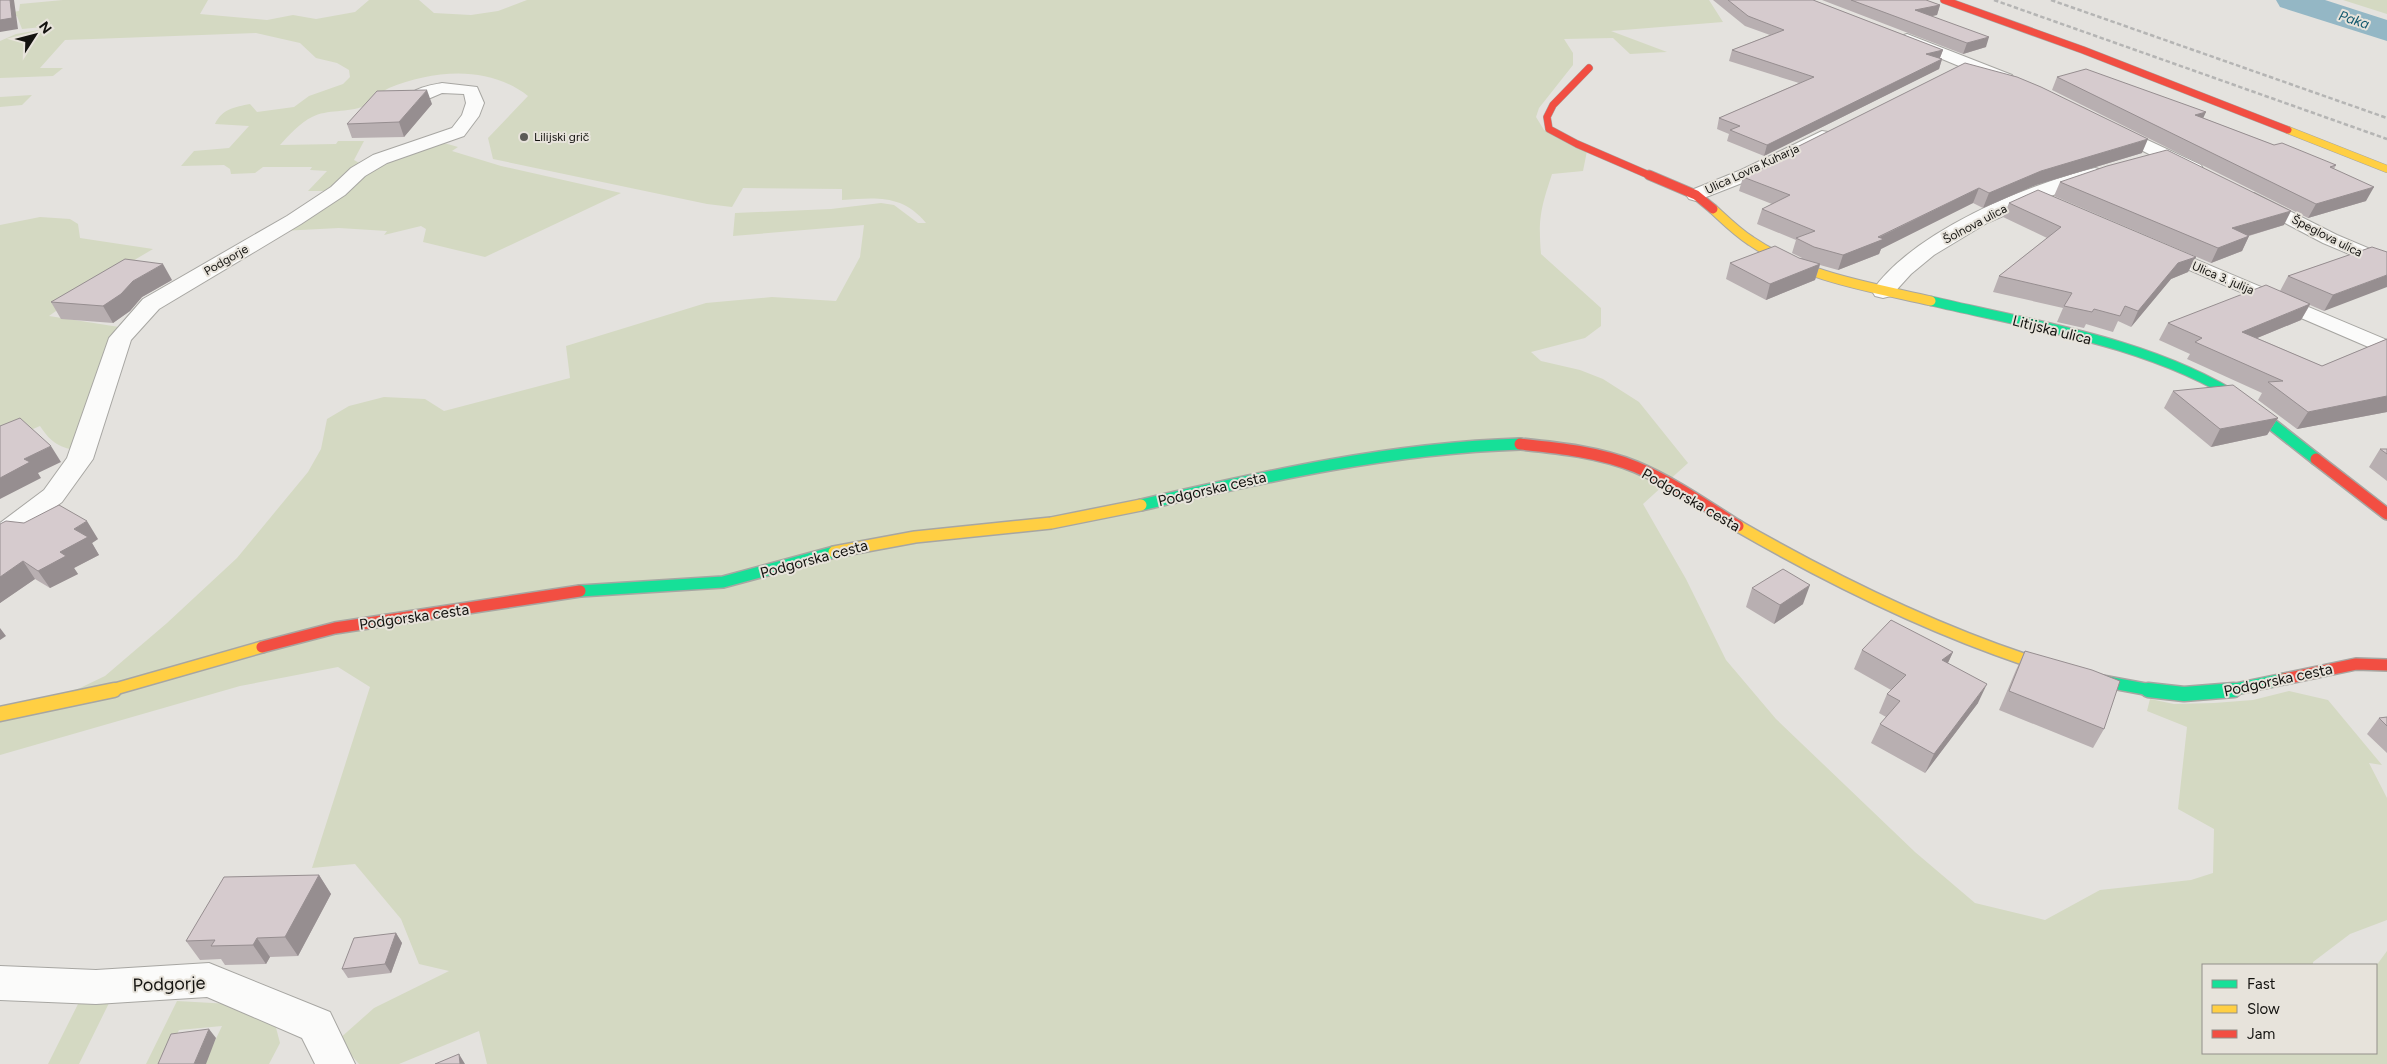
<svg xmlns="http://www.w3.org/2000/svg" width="2387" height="1064" viewBox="0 0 2387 1064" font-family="Figtree,sans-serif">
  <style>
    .green { fill: #d4d9c2 }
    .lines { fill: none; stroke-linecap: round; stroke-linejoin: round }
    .river { fill: #94b7c5; fill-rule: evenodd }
    .street-casing { stroke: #a7a6a2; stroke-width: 2 }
    .fast-far2-casing { stroke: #a7a6a2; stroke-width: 11 }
    .fast-far1-casing { stroke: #a7a6a2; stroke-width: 14 }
    .fast-casing { stroke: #a7a6a2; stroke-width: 17 }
    .slow-far3-casing { stroke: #a7a6a2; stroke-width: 8 }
    .slow-far2-casing { stroke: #a7a6a2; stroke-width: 11 }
    .slow-far1-casing { stroke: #a7a6a2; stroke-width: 14 }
    .slow-casing { stroke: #a7a6a2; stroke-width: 17 }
    .jam-far2-casing { stroke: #a7a6a2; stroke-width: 8 }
    .jam-far1-casing { stroke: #a7a6a2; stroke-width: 11 }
    .jam-casing { stroke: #a7a6a2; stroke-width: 14 }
    .street { fill: #fbfbfa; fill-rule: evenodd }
    .fast-far2 { stroke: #16e098; stroke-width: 9 }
    .fast-far1 { stroke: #16e098; stroke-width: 11 }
    .fast { stroke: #16e098; stroke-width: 14 }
    .slow-far3 { stroke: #ffcf43; stroke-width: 7 }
    .slow-far2 { stroke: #ffcf43; stroke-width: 9 }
    .slow-far1 { stroke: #ffcf43; stroke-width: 11 }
    .slow { stroke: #ffcf43; stroke-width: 14 }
    .jam-far2 { stroke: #f24e42; stroke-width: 7 }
    .jam-far1 { stroke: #f24e42; stroke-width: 9 }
    .jam { stroke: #f24e42; stroke-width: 11 }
    .rail { stroke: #b5b5b4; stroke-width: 2.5; stroke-dasharray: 4.5 2.5; stroke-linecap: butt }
    .wall { fill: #b8afb1 }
    .shaded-wall { fill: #968e90 }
    .building { fill: #d6cbce; stroke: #968e90 }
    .poi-dot { fill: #5c5b57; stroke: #e7e3db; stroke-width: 2 }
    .labels { text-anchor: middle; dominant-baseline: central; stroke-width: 4; stroke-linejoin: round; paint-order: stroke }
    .far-poi-label { font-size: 12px; fill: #13120f; stroke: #e7e3db; text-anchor: start }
    .far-street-label { font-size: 12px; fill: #13120f; stroke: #e7e3db }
    .far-water-label { font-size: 14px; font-style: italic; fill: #12586e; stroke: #e7e3db }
    .street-label { font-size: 15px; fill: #13120f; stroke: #e7e3db }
    .near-street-label { font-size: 18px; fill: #13120f; stroke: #e7e3db }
  </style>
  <rect width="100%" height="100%" fill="#e4e2de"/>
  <path class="green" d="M 63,0 L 208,0 L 200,14 L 267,20 L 293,15 L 316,19 L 355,12 L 369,0 L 419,0 L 434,13 L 471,15 L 498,11 L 527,0 L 1709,0 L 1723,22 L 1611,31 L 1667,52 L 1630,54 L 1613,38 L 1564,39 L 1573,53 L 1573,65 L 1539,108 L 1536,117 L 1544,130 L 1587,151 L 1583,171 L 1552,174 C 1541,208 1538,218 1541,254 L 1601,308 L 1601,326 L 1585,338 L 1531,352 L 1541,361 L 1580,370 L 1603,379 L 1639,402 L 1688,463 L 1643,504 L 1686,579 L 1726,660 L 1776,719 L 1915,852 L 1975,903 L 2045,920 L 2100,890 L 2191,880 L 2213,873 L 2214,829 L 2178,809 L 2187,727 L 2147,711 L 2150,699 L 2174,704 L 2214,703 L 2253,700 L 2289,691 L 2328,700 L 2382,765 L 2369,763 L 2387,798 L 2387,920 L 2350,934 L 2313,962 L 2313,965 L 2203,965 L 2203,1053 L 2376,1053 L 2376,966 L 2387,951 L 2387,1064 L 487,1064 L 479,1031 L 399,1064 L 359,1064 L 338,1040 L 374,1008 L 449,971 L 419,964 L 401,919 L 355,864 L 312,868 L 370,687 L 338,667 L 240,686 L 0,755 L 0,715 L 80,688 L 105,676 L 167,623 L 237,558 L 308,472 L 321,449 L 327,419 L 349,406 L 384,397 L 425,399 L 444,411 L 570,378 L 566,346 L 706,303 L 772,297 L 836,301 L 860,257 L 864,225 L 733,236 L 735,213 L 831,209 L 881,203 L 894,205 L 918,223 L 926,223 C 902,194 876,198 842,200 L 842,189 L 743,188 L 732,207 L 707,204 L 493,159 L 488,138 L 528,96 C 488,65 434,70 389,88 C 380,92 374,103 364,106 C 348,113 327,109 312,117 C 301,122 288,136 280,145 L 336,144 L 338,141 L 364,141 L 354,160 L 361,164 L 334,191 L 308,191 L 327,171 L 310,170 L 312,167 L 263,167 L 255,173 L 231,174 L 230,169 L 224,165 L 181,166 L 194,151 L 229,148 L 249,126 L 215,124 C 222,109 235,107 250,104 L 257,112 L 294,107 L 309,96 L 343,84 L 350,77 L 349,70 L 337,63 L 316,58 L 300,43 L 256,33 L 65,40 L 40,68 L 63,68 L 53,76 L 0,78 L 0,41 L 16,34 L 45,29 L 43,27 L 22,29 L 17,16 L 0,19 L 0,14 L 19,11 L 20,4 Z
    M 2343,0 L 2387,0 L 2387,14 Z
    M 32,95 L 22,105 L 0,107 L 0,97 Z
    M 444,143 L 458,147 L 452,151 L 501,166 L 621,193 L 485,257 L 423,242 L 426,229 L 421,226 L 384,235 L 387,231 L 339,228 L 281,231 C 325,201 390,146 444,143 Z
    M 40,217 L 70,219 L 78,224 L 80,238 L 153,249 L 92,285 L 49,316 L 119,327 L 80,451 C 60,448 51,443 40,426 L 0,443 L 0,225 Z
    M 177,1001 L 248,1005 L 274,1020 L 280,1043 L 269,1064 L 204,1064 L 222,1026 L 179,1030 L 162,1064 L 146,1064 Z
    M 109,1003 L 79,1064 L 48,1064 L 78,1004 Z"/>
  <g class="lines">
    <path class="river" d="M 2276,0 L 2325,0 L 2387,20 L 2387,41 L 2280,7 Z"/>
    <defs>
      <path id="street" d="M 1907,34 L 2012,75 L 2014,79 L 2012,83 L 2000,83 L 1901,42 L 1899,39 L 1901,36 Z
        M 442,83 L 477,87 L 484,103 L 479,116 L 464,136 L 387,163 L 365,176 L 345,195 L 301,224 L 159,309 L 131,340 L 93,459 L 62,502 L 10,542 L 0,545 L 0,523 L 44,490 L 67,458 L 109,338 L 143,299 L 287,216 L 331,187 L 351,168 L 373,155 L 452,128 L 462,115 L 466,103 L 464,94 L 442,93 L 421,102 L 409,102 L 406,98 C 413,88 431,85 442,83 Z
        M 2111,123 L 2201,165 L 2203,169 L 2201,173 L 2187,173 L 2105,132 L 2102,128 L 2105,124 Z
        M 1822,131 L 1828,132 L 1831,136 L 1828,140 L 1755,178 L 1696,201 L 1689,199 L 1686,195 L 1689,191 L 1741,170 Z
        M 2095,168 L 2102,170 L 2104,174 L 2102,178 L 2045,198 L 1987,223 L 1934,255 L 1911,274 L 1891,296 L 1883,298 L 1875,296 L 1872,291 C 1914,231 2026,185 2095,168 Z
        M 2254,193 L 2337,235 L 2387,256 L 2387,270 L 2323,243 L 2247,203 L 2244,199 L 2247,195 Z
        M 2159,244 L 2387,340 L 2387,355 L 2152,254 L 2149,250 L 2152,246 Z
        M 209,963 L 330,1012 L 355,1064 L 315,1064 L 302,1038 L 207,997 L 96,1004 L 0,1000 L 0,966 L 96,970 Z"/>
      <path id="fast-far2" d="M 1931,301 C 2034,325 2154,343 2243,401"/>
      <path id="fast-far1" d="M 2241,400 L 2316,459
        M 1141,505 C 1267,476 1391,448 1520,444
        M 580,591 L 723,582 L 834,552
        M 2026,660 L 2091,679 L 2156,691
        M 2226,691 L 2284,679"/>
      <path id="fast" d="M 2148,690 L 2184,694 L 2234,690"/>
      <path id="slow-far3" d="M 2288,130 L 2387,169"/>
      <path id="slow-far2" d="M 1713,209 C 1725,220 1737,232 1751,241 C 1804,277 1870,287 1931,301"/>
      <path id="slow-far1" d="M 1738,526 C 1830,579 1925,626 2026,660
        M 834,552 L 915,537 L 1051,523 L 1141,505
        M 108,691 L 262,647"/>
      <path id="slow" d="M 0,714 L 114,690"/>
      <path id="jam-far2" d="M 1944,0 L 2083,50 L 2288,130
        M 1589,68 L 1553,105 L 1547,117 L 1549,129 L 1577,144 L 1651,176"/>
      <path id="jam-far1" d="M 1649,175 L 1696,195 L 1713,209"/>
      <path id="jam" d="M 1520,444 C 1559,448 1599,452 1636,467 C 1672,482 1705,505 1738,526
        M 2316,459 L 2387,514
        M 262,647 L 335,628 L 580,591
        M 2284,679 L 2356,664 L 2387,665"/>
    </defs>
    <use href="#street" class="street-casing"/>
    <use href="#fast-far2" class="fast-far2-casing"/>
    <use href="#fast-far1" class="fast-far1-casing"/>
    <use href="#fast" class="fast-casing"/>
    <use href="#slow-far3" class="slow-far3-casing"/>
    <use href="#slow-far2" class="slow-far2-casing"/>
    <use href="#slow-far1" class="slow-far1-casing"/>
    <use href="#slow" class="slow-casing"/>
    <use href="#jam-far2" class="jam-far2-casing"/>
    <use href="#jam-far1" class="jam-far1-casing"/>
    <use href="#jam" class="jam-casing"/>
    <use href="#street" class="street"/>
    <use href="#fast-far2" class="fast-far2"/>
    <use href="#fast-far1" class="fast-far1"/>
    <use href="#fast" class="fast"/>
    <use href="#slow-far3" class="slow-far3"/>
    <use href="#slow-far2" class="slow-far2"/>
    <use href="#slow-far1" class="slow-far1"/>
    <use href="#slow" class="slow"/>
    <use href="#jam-far2" class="jam-far2"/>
    <use href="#jam-far1" class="jam-far1"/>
    <use href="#jam" class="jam"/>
    <path class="rail" d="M 1994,0 L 2387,139
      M 2051,0 L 2387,118"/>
  </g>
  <path class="wall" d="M 1713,0 L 1813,0 L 1943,50 L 1940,58 L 1942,59 L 1939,69 L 1764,156 L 1727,141 L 1729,134 L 1717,129 L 1719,118 L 1799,83 L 1729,61 L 1732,50 L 1770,35 L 1745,26 Z
    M 1822,0 L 1926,0 L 1940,5 L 1937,15 L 1932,16 L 1986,47 L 1963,54 Z
    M 2057,77 L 2203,118 L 2274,145 L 2336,165 L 2334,169 L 2366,201 L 2308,218 L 2052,90 Z
    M 432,104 L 404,137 L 352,138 L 347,124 Z
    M 1789,151 L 2142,153 L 2036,185 L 1983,208 L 1973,203 L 1881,249 L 1879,254 L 1838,270 L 1820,265 L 1815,280 L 1766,300 L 1726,279 L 1730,263 L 1799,258 L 1802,258 L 1792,253 L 1796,240 L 1757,224 L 1762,209 L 1772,204 L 1739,191 L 1743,177 L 1787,156 Z
    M 2060,182 L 2284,225 L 2249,236 L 2242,251 L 2211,263 L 2054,196 Z
    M 2009,203 L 2196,257 L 2188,272 L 2171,279 L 2131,327 L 2118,321 L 2113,332 L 2086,324 L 2084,328 L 2057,322 L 2063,308 L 1993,292 L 1999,276 L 2047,238 L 2003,217 Z
    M 2372,247 L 2324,311 L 2310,305 L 2301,320 L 2257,338 L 2322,366 L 2387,339 L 2387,412 L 2297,429 L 2258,400 L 2262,393 L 2187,359 L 2190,354 L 2159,340 L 2168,323 L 2280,291 L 2288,276 Z
    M 172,280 L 142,297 L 130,311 L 113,323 L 61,319 L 51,302 Z
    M 2173,391 L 2278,418 L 2267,435 L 2211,447 L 2164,408 Z
    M 2380,449 L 2387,449 L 2387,481 L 2369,467 Z
    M 0,524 L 98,539 L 92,543 L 99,555 L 74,568 L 78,574 L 50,588 L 35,579 L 0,603 Z
    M 1752,588 L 1803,604 L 1774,624 L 1746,607 Z
    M 1862,650 L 1953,652 L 1948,663 L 1978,703 L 1925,773 L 1871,743 L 1880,724 L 1886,717 L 1879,713 L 1887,694 L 1891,690 L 1854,669 Z
    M 2025,651 L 2104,729 L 2093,748 L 1999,710 L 2016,670 Z
    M 2387,717 L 2387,753 L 2367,734 L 2379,718 Z
    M 319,875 L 331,894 L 298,956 L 270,957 L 266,964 L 225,965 L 221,959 L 200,960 L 186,941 Z
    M 396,933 L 402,943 L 391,973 L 348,978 L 342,969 Z"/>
  <path class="shaded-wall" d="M 10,0 L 14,0 L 18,29 L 0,32 L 0,20 Z
    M 1940,5 L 1937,15 L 1912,20 L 1915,10 Z
    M 1989,37 L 1986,47 L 1963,54 L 1967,43 Z
    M 1943,50 L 1939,60 L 1926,54 Z
    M 1942,59 L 1939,69 L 1764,156 L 1767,145 Z
    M 427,90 L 432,104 L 404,137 L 399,122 Z
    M 2206,112 L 2200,125 L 2195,115 Z
    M 2148,139 L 2142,153 L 2036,185 L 1983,208 L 1989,193 L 2041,171 Z
    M 2374,187 L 2366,201 L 2308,218 L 2316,204 Z
    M 1979,188 L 1973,203 L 1881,249 L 1879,254 L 1838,270 L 1843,255 Z
    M 2291,211 L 2284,225 L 2224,243 L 2232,228 Z
    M 2249,236 L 2242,251 L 2211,263 L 2218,248 Z
    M 2196,257 L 2188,272 L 2171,279 L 2131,327 L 2138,311 L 2178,263 Z
    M 163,264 L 172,280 L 142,297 L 130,311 L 113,323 L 103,306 L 133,281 Z
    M 1820,264 L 1815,280 L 1766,300 L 1770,284 Z
    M 2387,275 L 2387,287 L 2324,311 L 2333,295 Z
    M 2310,304 L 2301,320 L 2233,348 L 2242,332 Z
    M 2387,396 L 2387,412 L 2297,429 L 2308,412 Z
    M 2278,418 L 2267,435 L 2211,447 L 2220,429 Z
    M 51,446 L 61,462 L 38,473 L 41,478 L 0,499 L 0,478 L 24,459 Z
    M 87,521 L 98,539 L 92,543 L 99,555 L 74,568 L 78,574 L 50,588 L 38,571 L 60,552 L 74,529 Z
    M 23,561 L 35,579 L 0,603 L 0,577 Z
    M 1810,585 L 1803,604 L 1774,624 L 1780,605 Z
    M 0,628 L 6,636 L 0,640 Z
    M 1953,652 L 1944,671 L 1942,660 Z
    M 1987,684 L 1978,703 L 1925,773 L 1934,754 Z
    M 319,875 L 331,894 L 298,956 L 285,937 Z
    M 396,933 L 402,943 L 391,973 L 385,964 Z
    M 257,938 L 270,957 L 266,964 L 253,945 Z
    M 209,1029 L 216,1038 L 206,1064 L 194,1064 Z
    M 459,1054 L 465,1064 L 460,1064 Z"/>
  <path class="building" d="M 0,0 L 10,0 L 12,18 L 0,20 Z
    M 1728,0 L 1813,0 L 1943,50 L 1926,54 L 1942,59 L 1767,145 L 1730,130 L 1740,126 L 1719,118 L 1814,77 L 1732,50 L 1784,30 L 1748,16 Z
    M 1851,0 L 1926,0 L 1940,5 L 1915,10 L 1989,37 L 1967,43 Z
    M 1965,63 L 2017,77 L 2041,87 L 2148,139 L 2041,171 L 1989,193 L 1979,188 L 1878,237 L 1884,239 L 1843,255 L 1814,247 L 1796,238 L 1815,231 L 1762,209 L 1790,195 L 1743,177 L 1795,153 L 1789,151 Z
    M 2086,69 L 2206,112 L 2195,115 L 2274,145 L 2282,143 L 2336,165 L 2330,167 L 2374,187 L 2316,204 L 2057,77 Z
    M 427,90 L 399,122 L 347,124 L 377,91 Z
    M 2167,150 L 2291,211 L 2232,228 L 2249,236 L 2218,248 L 2060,182 L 2107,166 Z
    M 2038,190 L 2196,257 L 2178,263 L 2138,311 L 2125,306 L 2120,316 L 2094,309 L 2092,312 L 2064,306 L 2072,293 L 1999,276 L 2061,227 L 2009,203 Z
    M 1775,246 L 1799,258 L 1820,264 L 1770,284 L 1730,263 Z
    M 2372,247 L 2387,252 L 2387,275 L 2333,295 L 2288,276 Z
    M 125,259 L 163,264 L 133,281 L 121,294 L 103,306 L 51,302 Z
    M 2266,285 L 2310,304 L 2242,332 L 2322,366 L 2387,339 L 2387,396 L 2308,412 L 2268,382 L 2283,381 L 2195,342 L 2202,338 L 2168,323 Z
    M 2233,385 L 2278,418 L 2220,429 L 2173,391 Z
    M 20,418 L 51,446 L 24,459 L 30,462 L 0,478 L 0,426 Z
    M 2380,449 L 2387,449 L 2387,454 Z
    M 59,505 L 87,521 L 74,529 L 88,537 L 60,552 L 66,556 L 38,571 L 23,561 L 0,577 L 0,524 L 6,521 L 24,523 Z
    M 1783,569 L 1810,585 L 1780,605 L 1752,588 Z
    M 1891,620 L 1953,652 L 1942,660 L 1987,684 L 1934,754 L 1880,724 L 1900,701 L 1887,694 L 1906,675 L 1862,650 Z
    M 2025,651 L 2092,670 L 2120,681 L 2104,729 L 2009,691 Z
    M 2387,717 L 2387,726 L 2379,718 Z
    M 319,875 L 285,937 L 257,938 L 253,945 L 211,946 L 215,940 L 186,941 L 224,877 Z
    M 396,933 L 385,964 L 342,969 L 354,938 Z
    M 209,1029 L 194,1064 L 158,1064 L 171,1034 Z
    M 459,1054 L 460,1064 L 435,1064 Z"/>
  <circle class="poi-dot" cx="524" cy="137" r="5"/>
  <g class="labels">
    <g class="far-poi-label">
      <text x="534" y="137">Lilijski grič</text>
    </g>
    <g class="far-street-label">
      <text transform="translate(1752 169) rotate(-25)">Ulica Lovra Kuharja</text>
      <text transform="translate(1975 224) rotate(-28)">Šolnova ulica</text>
      <text transform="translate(2327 236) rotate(27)">Špeglova ulica</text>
      <text transform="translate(226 260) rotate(-30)">Podgorje</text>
      <text transform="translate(2223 278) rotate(23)">Ulica 3. julija</text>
    </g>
    <g class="far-water-label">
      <text transform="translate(2354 20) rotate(18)">Paka</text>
    </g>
    <g class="street-label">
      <text transform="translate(2052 330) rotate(14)">Litijska ulica</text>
      <text transform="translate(1212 489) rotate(-13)">Podgorska cesta</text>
      <text transform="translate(1691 500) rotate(30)">Podgorska cesta</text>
      <text transform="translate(814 559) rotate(-15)">Podgorska cesta</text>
      <text transform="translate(414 617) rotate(-8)">Podgorska cesta</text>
      <text transform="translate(2278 680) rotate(-12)">Podgorska cesta</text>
    </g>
    <g class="near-street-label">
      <text transform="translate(169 984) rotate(-2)">Podgorje</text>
    </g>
  </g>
  <rect x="2202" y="964" width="175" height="90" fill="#e7e3db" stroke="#928f89"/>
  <rect x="2212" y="980" width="25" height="8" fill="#16e098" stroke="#928f89"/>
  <text x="2247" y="989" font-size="15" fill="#13120f">Fast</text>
  <rect x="2212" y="1005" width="25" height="8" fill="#ffcf43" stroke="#928f89"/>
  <text x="2247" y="1014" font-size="15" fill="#13120f">Slow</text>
  <rect x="2212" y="1030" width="25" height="8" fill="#f24e42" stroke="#928f89"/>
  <text x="2247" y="1039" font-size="15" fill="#13120f">Jam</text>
  <g transform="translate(35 35) rotate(54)" stroke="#e7e3db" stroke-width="4" paint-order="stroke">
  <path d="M0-4L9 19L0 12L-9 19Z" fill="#13120f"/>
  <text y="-8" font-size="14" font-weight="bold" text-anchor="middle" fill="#13120f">N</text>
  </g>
</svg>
